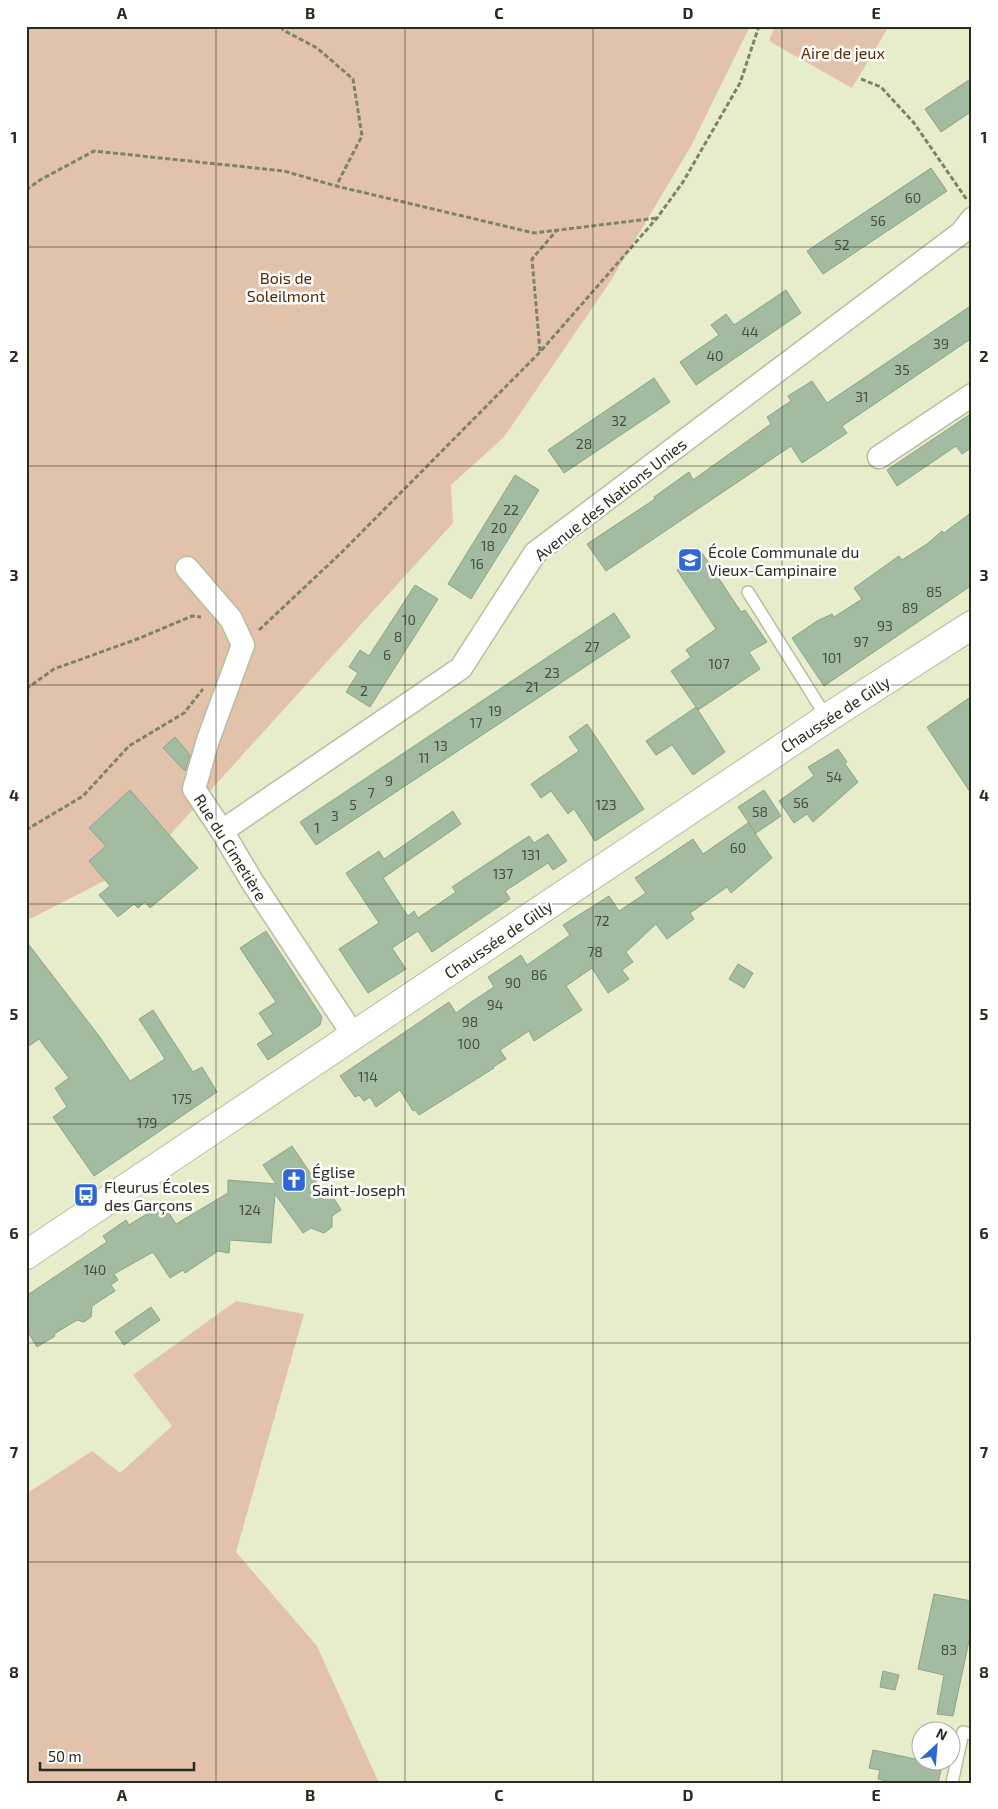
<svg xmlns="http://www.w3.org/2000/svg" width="998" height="1809" viewBox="0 0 998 1809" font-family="'Exo 2',sans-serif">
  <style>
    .green { fill: #e3c2ac }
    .building { fill: #a2bba1; stroke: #8ba48a }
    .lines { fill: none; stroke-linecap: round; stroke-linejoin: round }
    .lane-casing { stroke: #b8be9d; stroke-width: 14 }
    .street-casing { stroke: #b8be9d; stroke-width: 25 }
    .primary-casing { stroke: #b8be9d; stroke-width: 30 }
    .path { stroke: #7f826b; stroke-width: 3; stroke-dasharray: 5 2.5; stroke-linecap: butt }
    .lane { stroke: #fff; stroke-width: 11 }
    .street { stroke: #fff; stroke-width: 22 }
    .primary { stroke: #fff; stroke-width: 28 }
    .grid { fill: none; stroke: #292b1e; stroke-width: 1; stroke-opacity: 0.55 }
    .labels { text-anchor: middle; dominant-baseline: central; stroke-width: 5; stroke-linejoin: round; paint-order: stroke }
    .number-label { font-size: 14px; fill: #474f3f }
    .park-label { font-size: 16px; fill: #552800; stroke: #fff }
    .street-label { font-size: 16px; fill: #292b1e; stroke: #fff }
    .poi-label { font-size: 16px; fill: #292b1e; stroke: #fff; text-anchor: start }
    .neatline { fill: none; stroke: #292b1e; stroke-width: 2 }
    .grid-label { font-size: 16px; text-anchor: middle; font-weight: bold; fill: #292b1e }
  </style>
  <rect width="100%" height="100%" fill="#e7edca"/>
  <path class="green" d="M 26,26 L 750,26 L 691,146 L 610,282 L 504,437 L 451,485 L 453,523 L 149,858 L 26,921 Z
    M 775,26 L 889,26 L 852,88 L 769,41 Z
    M 236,1301 L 304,1314 L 236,1552 L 317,1646 L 379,1783 L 26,1783 L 26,1494 L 92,1451 L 120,1473 L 172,1426 L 133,1375 Z"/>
  <path class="building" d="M 972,78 L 972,111 L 941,132 L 925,109 Z
    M 931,168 L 947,191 L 823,274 L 807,251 Z
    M 786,290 L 801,313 L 696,385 L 680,362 L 719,335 L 711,325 L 726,314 L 734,325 Z
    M 972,305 L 972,338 L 842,426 L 847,433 L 802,463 L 791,446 L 606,571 L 587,544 L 655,499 L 654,497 L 689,472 L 693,480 L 771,424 L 767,417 L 791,401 L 788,396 L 812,381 L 827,403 Z
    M 654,378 L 670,402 L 564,473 L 548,450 Z
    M 972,413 L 972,447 L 962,454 L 956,446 L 897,486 L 887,470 Z
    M 515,475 L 539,490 L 471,599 L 448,584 Z
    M 972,512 L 972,585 L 824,686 L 792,638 L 817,621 L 832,614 L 834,617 L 862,599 L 854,588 L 899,556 L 902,560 L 927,544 L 942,531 L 944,533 Z
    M 702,553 L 741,612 L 745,610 L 767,642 L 749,652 L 760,669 L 698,710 L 671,671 L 691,657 L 686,650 L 716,629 L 677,570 Z
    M 415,585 L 438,599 L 370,707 L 346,692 L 358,673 L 349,667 L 360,650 L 369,656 Z
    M 614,613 L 630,637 L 316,845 L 300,822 Z
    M 972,696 L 972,795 L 927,727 Z
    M 696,707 L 725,752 L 693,775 L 672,745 L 656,755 L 646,741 Z
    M 587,724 L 644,809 L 595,841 L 574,809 L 568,814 L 551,791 L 541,798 L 531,784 L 579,751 L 569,737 Z
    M 175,737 L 190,755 L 185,771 L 163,748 Z
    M 838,749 L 847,762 L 845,764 L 858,782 L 813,822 L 807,814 L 794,823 L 779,801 L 814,776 L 808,767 Z
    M 130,790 L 198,868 L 150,908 L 145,902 L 138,908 L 134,904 L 118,917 L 99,895 L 110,886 L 89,861 L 106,846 L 89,828 Z
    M 764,790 L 781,816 L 756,833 L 738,807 Z
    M 453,811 L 461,824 L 383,878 L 408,916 L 414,911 L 418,918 L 456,892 L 452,887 L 529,836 L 534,843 L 548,834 L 567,861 L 553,870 L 548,863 L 505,891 L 510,899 L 432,952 L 418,931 L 392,948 L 406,969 L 368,993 L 339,949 L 379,923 L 346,873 L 379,851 L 384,859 Z
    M 748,823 L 772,858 L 731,893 L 727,887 L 690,913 L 694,919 L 667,939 L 656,924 L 626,952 L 633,962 L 622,970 L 629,979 L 608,993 L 592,968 L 566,986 L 582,1010 L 534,1041 L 529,1031 L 500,1050 L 506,1059 L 493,1067 L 494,1068 L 419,1115 L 415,1110 L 413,1111 L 400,1090 L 376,1107 L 370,1097 L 364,1101 L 359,1095 L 355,1097 L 340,1076 L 449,1002 L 456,1013 L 467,1005 L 494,987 L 488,977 L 521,955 L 527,965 L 570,935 L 563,925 L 609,896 L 619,911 L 646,893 L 635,878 L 693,839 L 703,854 Z
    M 266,931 L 322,1017 L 320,1025 L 268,1060 L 257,1044 L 273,1034 L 259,1013 L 276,1002 L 240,948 Z
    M 26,941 L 99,1036 L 130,1081 L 165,1059 L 139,1019 L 153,1010 L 193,1072 L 202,1067 L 217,1092 L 94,1176 L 53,1117 L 67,1107 L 55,1088 L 69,1078 L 39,1039 L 26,1048 Z
    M 738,964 L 753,973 L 744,988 L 729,979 Z
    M 292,1146 L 327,1198 L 332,1195 L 341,1210 L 332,1216 L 332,1227 L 324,1233 L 311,1228 L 303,1233 L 275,1194 L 271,1243 L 230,1240 L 229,1253 L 218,1251 L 185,1273 L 183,1270 L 170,1278 L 153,1252 L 114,1274 L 118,1280 L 111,1285 L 115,1291 L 92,1306 L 91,1317 L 84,1322 L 77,1320 L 54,1334 L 55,1336 L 37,1347 L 26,1329 L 26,1296 L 107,1242 L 103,1236 L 126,1220 L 129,1225 L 163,1204 L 176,1224 L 228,1193 L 228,1180 L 276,1184 L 263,1165 Z
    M 151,1307 L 160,1320 L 124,1345 L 115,1332 Z
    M 934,1594 L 972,1601 L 972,1627 L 953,1716 L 937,1714 L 944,1675 L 918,1669 Z
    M 883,1671 L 899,1675 L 895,1690 L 880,1687 Z
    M 873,1750 L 920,1760 L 920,1762 L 943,1762 L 938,1783 L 895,1783 L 878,1779 L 880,1770 L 869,1768 Z"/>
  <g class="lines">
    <defs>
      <path id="lane" d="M 748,592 L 827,718
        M 952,1783 L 963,1732 L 972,1734"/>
      <path id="street" d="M 879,457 L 972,395
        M 187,568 L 231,619 L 243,645 L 208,740 L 194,789 L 222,831 L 253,883 L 354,1036
        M 222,831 L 461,668 L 535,553 L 961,233 L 972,219"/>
      <path id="primary" d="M 26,1255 L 827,718 L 972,625"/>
    </defs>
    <use href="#lane" class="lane-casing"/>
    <use href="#street" class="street-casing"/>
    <use href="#primary" class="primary-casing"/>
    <path class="path" d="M 281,26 L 283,30 L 317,48 L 353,79 L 362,136 L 336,186
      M 861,79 L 881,87 L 914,123 L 967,200
      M 26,190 L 40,180 L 94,151 L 284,171 L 336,186 L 534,233 L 657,218
      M 540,351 L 532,259 L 557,230
      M 259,630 L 341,553 L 540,352 L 657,218 L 683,182 L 740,83 L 759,26
      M 26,689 L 54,669 L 140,638 L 192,616 L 201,617
      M 26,830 L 83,796 L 129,746 L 184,713 L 203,689"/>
    <use href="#lane" class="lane"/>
    <use href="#street" class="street"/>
    <use href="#primary" class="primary"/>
  </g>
  <path class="grid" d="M 216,26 L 216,1783M 405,26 L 405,1783M 593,26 L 593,1783M 782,26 L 782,1783M 26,247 L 972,247M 26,466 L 972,466M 26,685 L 972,685M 26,904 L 972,904M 26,1124 L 972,1124M 26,1343 L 972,1343M 26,1562 L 972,1562"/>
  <defs>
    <symbol id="school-square" viewBox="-11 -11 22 22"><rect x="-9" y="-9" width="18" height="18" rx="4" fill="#2f67d5" stroke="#fff"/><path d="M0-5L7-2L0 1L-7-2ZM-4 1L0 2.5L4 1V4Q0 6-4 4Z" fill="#fff"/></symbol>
    <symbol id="church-square" viewBox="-11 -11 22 22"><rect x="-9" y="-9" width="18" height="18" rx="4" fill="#2f67d5" stroke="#fff"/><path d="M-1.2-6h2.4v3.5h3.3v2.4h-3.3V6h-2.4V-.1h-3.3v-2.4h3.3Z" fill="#fff"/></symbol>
    <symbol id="bus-square" viewBox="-11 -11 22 22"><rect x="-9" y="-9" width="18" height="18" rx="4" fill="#2f67d5" stroke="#fff"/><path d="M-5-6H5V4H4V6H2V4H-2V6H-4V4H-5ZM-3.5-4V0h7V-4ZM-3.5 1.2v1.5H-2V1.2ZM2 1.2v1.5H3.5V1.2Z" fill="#fff"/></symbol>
  </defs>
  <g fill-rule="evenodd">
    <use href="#school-square" x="676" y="546" width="28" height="28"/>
    <use href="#church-square" x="280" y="1166" width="28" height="28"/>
    <use href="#bus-square" x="72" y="1181" width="28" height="28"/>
  </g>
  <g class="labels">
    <g class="number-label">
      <text x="913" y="197">60</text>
      <text x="878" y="220">56</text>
      <text x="842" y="244">52</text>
      <text x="750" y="331">44</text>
      <text x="941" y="343">39</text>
      <text x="715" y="355">40</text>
      <text x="902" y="369">35</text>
      <text x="862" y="396">31</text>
      <text x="619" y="420">32</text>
      <text x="584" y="443">28</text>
      <text x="511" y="509">22</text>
      <text x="499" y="527">20</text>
      <text x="488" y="545">18</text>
      <text x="477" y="563">16</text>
      <text x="934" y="591">85</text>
      <text x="910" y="607">89</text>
      <text x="409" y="619">10</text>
      <text x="885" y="625">93</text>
      <text x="398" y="636">8</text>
      <text x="861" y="641">97</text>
      <text x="592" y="646">27</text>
      <text x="387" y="654">6</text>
      <text x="832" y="657">101</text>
      <text x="719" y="663">107</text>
      <text x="552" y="672">23</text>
      <text x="532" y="686">21</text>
      <text x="364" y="690">2</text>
      <text x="495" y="710">19</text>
      <text x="476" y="722">17</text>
      <text x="441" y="745">13</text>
      <text x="424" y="757">11</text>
      <text x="834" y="776">54</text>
      <text x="389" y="780">9</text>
      <text x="371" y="792">7</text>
      <text x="801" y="802">56</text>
      <text x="353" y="804">5</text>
      <text x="606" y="804">123</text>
      <text x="760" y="811">58</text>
      <text x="335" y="815">3</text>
      <text x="317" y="827">1</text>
      <text x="738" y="847">60</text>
      <text x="531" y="854">131</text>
      <text x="503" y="873">137</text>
      <text x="602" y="920">72</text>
      <text x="595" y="951">78</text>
      <text x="539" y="974">86</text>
      <text x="513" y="982">90</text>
      <text x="495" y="1004">94</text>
      <text x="470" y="1021">98</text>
      <text x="469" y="1043">100</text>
      <text x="368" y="1076">114</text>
      <text x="182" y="1098">175</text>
      <text x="147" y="1122">179</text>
      <text x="250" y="1209">124</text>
      <text x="95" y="1269">140</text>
      <text x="949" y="1649">83</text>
    </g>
    <g class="park-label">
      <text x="843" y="52">Aire de jeux</text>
      <text x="286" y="277">Bois de<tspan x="286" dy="18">Soleilmont</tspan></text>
    </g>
    <g class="street-label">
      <text transform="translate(610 499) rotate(-38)">Avenue des Nations Unies</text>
      <text transform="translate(835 714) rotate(-33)">Chaussée de Gilly</text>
      <text transform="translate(231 847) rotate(58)">Rue du Cimetière</text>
      <text transform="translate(498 939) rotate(-34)">Chaussée de Gilly</text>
    </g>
    <g class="poi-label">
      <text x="708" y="551">École Communale du<tspan x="708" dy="18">Vieux-Campinaire</tspan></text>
      <text x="312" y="1171">Église<tspan x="312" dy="18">Saint-Joseph</tspan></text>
      <text x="104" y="1186">Fleurus Écoles<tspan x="104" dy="18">des Garçons</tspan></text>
    </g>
  </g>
  <rect width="998" height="1809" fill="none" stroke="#ffffff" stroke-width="55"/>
  <g transform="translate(936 1746) rotate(26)"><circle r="24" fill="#ffffff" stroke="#a9aaa5"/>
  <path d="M0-4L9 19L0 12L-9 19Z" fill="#2f67d5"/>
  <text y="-8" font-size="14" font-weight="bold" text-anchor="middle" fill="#292b1e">N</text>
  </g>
  <path d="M40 1762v8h154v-8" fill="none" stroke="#292b1e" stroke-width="2.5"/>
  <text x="48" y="1762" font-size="15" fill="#292b1e" stroke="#ffffff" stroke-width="4" paint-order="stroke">50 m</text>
  <rect x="28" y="28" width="942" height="1754" class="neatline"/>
  <g class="grid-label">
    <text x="122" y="19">A</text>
    <text x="310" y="19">B</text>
    <text x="499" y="19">C</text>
    <text x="688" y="19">D</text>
    <text x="876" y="19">E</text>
    <text x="14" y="143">1</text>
    <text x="984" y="143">1</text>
    <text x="14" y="362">2</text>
    <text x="984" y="362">2</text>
    <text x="14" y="581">3</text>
    <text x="984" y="581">3</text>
    <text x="14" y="801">4</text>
    <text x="984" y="801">4</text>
    <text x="14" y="1020">5</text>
    <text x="984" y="1020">5</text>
    <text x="14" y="1239">6</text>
    <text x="984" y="1239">6</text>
    <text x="14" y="1458">7</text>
    <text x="984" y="1458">7</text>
    <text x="14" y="1678">8</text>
    <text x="984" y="1678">8</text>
    <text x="122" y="1801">A</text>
    <text x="310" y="1801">B</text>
    <text x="499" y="1801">C</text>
    <text x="688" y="1801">D</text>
    <text x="876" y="1801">E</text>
  </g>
</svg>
